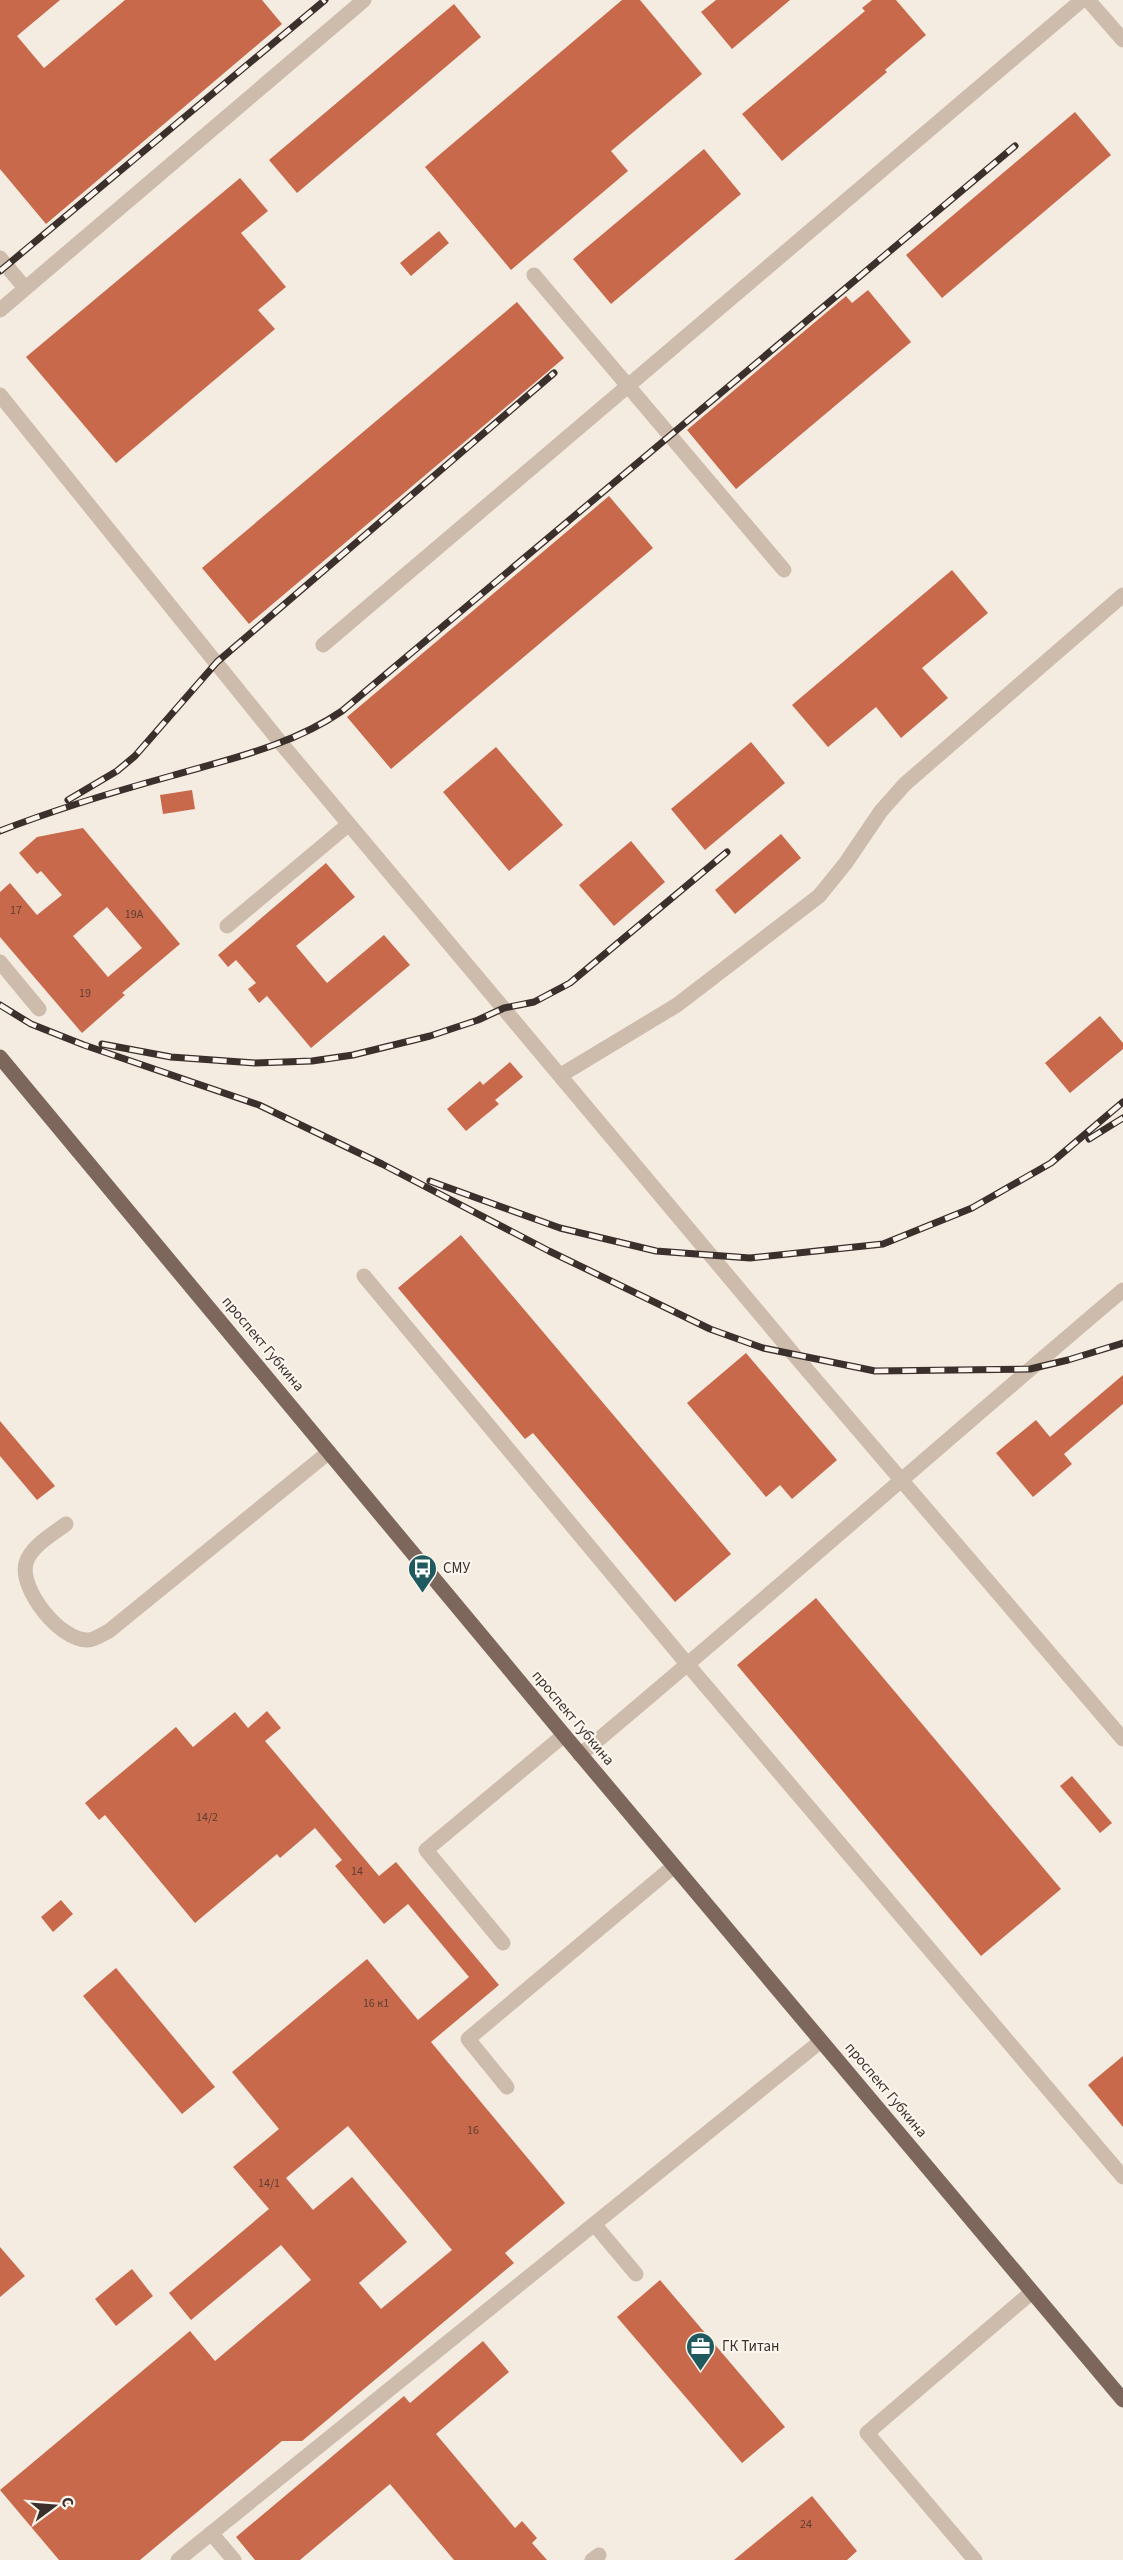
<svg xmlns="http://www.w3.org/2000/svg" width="1123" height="2560" viewBox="0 0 1123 2560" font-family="'Source Sans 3',sans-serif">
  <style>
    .building { fill: #c8694b; fill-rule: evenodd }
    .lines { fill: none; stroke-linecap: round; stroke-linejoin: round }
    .minor { stroke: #cdbbac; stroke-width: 15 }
    .major { stroke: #7d675c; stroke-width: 15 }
    .rail-casing { stroke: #3b302b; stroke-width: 7 }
    .rail { stroke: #fbf5ee; stroke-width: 4.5; stroke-dasharray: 14; stroke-linecap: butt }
    .labels { text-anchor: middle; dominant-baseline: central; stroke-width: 4.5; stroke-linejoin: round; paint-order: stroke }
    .number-label { font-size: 12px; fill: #5e3e33 }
    .street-label { font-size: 15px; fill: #3b302b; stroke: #fbf5ee }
    .poi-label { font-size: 15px; fill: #3b302b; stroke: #fbf5ee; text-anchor: start }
  </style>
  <rect width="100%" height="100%" fill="#f4ebe1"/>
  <path class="building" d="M 0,0 L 60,0 L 17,36 L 44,68 L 125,0 L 262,0 L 282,24 L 46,224 L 0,169 Z
    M 622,0 L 640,0 L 702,74 L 611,151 L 628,171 L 511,270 L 425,167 Z
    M 716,0 L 790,0 L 732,49 L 701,12 Z
    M 872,0 L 896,0 L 926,35 L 885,70 L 887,72 L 782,161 L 742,114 L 865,11 L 862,8 Z
    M 454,4 L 481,37 L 297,193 L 269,160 Z
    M 1075,112 L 1111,155 L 942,298 L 906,255 Z
    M 704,149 L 741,194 L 611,304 L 573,259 Z
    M 240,178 L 268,211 L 241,233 L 286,287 L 258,310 L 275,329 L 116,463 L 26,357 Z
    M 439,231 L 449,243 L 411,276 L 400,263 Z
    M 868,290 L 911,342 L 736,489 L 687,430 L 846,296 L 852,303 Z
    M 517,302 L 564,358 L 249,624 L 202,568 Z
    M 609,496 L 653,548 L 391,769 L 347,717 Z
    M 952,570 L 988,613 L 922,668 L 948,698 L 901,738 L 876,707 L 828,747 L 792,705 Z
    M 751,742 L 785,783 L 705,850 L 671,809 Z
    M 496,747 L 563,825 L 509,871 L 443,792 Z
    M 192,790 L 195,809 L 163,814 L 160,795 Z
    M 83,828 L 180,944 L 122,993 L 125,995 L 82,1033 L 0,937 L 0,892 L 10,883 L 37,915 L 62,895 L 41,871 L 37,874 L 19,853 L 37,837 ZM 107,907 L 142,948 L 108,977 L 73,936 Z
    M 781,834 L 801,858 L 735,914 L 715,890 Z
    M 631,841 L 665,882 L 614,926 L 579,885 Z
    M 326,863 L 355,897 L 296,946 L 327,983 L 384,935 L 410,965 L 311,1048 L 267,996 L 259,1003 L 248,989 L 256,983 L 236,960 L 228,967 L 218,955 Z
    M 1100,1016 L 1123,1043 L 1123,1049 L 1070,1093 L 1045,1063 Z
    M 510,1062 L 523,1077 L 495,1100 L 499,1104 L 466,1131 L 447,1109 L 480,1081 L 483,1085 Z
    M 461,1235 L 731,1554 L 675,1602 L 533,1433 L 525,1439 L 398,1288 Z
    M 746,1353 L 837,1460 L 792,1499 L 780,1485 L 766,1497 L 687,1403 Z
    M 1123,1375 L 1123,1404 L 1064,1454 L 1072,1464 L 1033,1497 L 996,1453 L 1036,1420 L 1050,1437 Z
    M 0,1421 L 55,1486 L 37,1500 L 0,1456 Z
    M 816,1598 L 1061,1889 L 981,1956 L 737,1665 Z
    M 267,1711 L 281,1728 L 265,1741 L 379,1876 L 396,1862 L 499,1985 L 431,2042 L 565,2203 L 505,2253 L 514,2263 L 302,2441 L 282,2441 L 140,2560 L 59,2560 L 0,2490 L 190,2331 L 215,2361 L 311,2280 L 281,2245 L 191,2320 L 169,2293 L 269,2209 L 233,2167 L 279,2129 L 232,2072 L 367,1959 L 418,2020 L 469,1977 L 408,1904 L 384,1924 L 335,1866 L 342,1860 L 315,1828 L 280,1858 L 277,1854 L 195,1923 L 105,1815 L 99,1820 L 85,1803 L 176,1727 L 193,1747 L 235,1712 L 248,1728 ZM 348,2126 L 452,2250 L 381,2309 L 359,2283 L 407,2242 L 352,2177 L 313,2210 L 286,2178 Z
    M 1072,1776 L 1112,1823 L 1100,1833 L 1060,1786 Z
    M 61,1900 L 73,1914 L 53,1932 L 41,1917 Z
    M 116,1968 L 215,2087 L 182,2114 L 83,1996 Z
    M 1123,2056 L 1123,2127 L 1088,2085 Z
    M 0,2247 L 25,2276 L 0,2297 Z
    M 132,2269 L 153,2296 L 116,2326 L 95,2299 Z
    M 660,2280 L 785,2427 L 742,2463 L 617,2317 Z
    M 483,2341 L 509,2372 L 436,2434 L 515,2528 L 522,2521 L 537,2538 L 532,2543 L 547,2560 L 454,2560 L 390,2484 L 300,2560 L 255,2560 L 236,2537 L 404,2396 L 410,2403 Z
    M 812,2496 L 857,2551 L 847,2560 L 734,2560 Z"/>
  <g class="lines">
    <path class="minor" d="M 1088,0 L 1123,40
      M 0,258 L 25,288
      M 534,275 L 784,570
      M 0,310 L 364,0
      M 0,395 L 280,742 L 796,1357 L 1123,1739
      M 323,645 L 1082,0
      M 227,926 L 349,824
      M 0,962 L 39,1009
      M 561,1075 L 677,1005 L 819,896 L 845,864 L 881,811 L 905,784 L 1123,595
      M 364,1276 L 688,1665 L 1123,2177
      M 66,1524 C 53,1534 31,1546 26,1563 C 19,1589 60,1641 88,1640 C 94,1640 103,1634 109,1631 L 329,1452
      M 580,1755 C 763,1602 941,1444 1123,1290
      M 503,1943 L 426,1850 L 564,1735
      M 507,2087 L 468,2039 L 674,1866
      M 594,2224 L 636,2274
      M 211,2533 L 234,2560
      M 178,2560 L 821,2041
      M 592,2560 L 599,2555
      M 975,2560 L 867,2433 L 1032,2292"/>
    <path class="major" d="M 0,1057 L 564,1735 L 1123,2400"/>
    <defs>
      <path id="rail" d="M 0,271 L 325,0
        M 68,800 L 117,771 L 135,756 L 217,662 L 554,373
        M 0,831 C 56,809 113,792 171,776 C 229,759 291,746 342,711 L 1015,146
        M 0,1005 L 31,1024 L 84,1045 L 259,1105 L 382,1164 L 549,1251 L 710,1329 L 763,1348 L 875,1371 L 1030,1369 L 1068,1360 L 1123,1343
        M 102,1044 L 171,1057 L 255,1063 L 312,1061 L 353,1055 L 430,1036 L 478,1020 L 504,1008 L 534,1002 L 570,983 L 727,852
        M 1089,1139 L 1123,1118
        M 430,1181 L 560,1228 L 656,1251 L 750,1258 L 883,1244 L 972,1208 L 1051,1163 L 1123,1102"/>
    </defs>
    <use href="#rail" class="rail-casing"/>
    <use href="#rail" class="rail"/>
  </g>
  <defs>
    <symbol id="bus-pin" viewBox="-11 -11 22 30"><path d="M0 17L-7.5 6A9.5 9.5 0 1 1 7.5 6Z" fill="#1f5a5e" stroke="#fbf5ee"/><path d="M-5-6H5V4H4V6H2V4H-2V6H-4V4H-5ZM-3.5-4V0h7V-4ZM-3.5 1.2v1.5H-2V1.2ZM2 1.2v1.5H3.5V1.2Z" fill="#fff"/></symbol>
    <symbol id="office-pin" viewBox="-11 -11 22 30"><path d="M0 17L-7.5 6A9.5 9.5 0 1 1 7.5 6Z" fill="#1f5a5e" stroke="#fbf5ee"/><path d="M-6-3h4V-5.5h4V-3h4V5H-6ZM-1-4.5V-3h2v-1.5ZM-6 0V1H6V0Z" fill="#fff"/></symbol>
  </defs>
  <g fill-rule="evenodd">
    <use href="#bus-pin" x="406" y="1552" width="33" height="45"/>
    <use href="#office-pin" x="684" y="2330" width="33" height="45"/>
  </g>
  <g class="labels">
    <g class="number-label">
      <text x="16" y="910">17</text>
      <text x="134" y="914">19А</text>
      <text x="85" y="993">19</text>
      <text x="207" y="1817">14/2</text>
      <text x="357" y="1871">14</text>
      <text x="376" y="2003">16 к1</text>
      <text x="473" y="2130">16</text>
      <text x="269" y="2183">14/1</text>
      <text x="806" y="2524">24</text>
    </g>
    <g class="street-label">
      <text transform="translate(263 1344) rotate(50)">проспект Губкина</text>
      <text transform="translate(573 1718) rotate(50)">проспект Губкина</text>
      <text transform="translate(886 2090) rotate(50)">проспект Губкина</text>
    </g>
    <g class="poi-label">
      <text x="443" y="1568">СМУ</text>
      <text x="722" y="2346">ГК Титан</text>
    </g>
  </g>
  <g transform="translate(54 2506) rotate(74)" stroke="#fbf5ee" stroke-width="4.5" paint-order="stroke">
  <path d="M0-4.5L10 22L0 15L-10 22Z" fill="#3b302b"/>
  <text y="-9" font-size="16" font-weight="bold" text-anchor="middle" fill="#3b302b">С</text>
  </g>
</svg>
